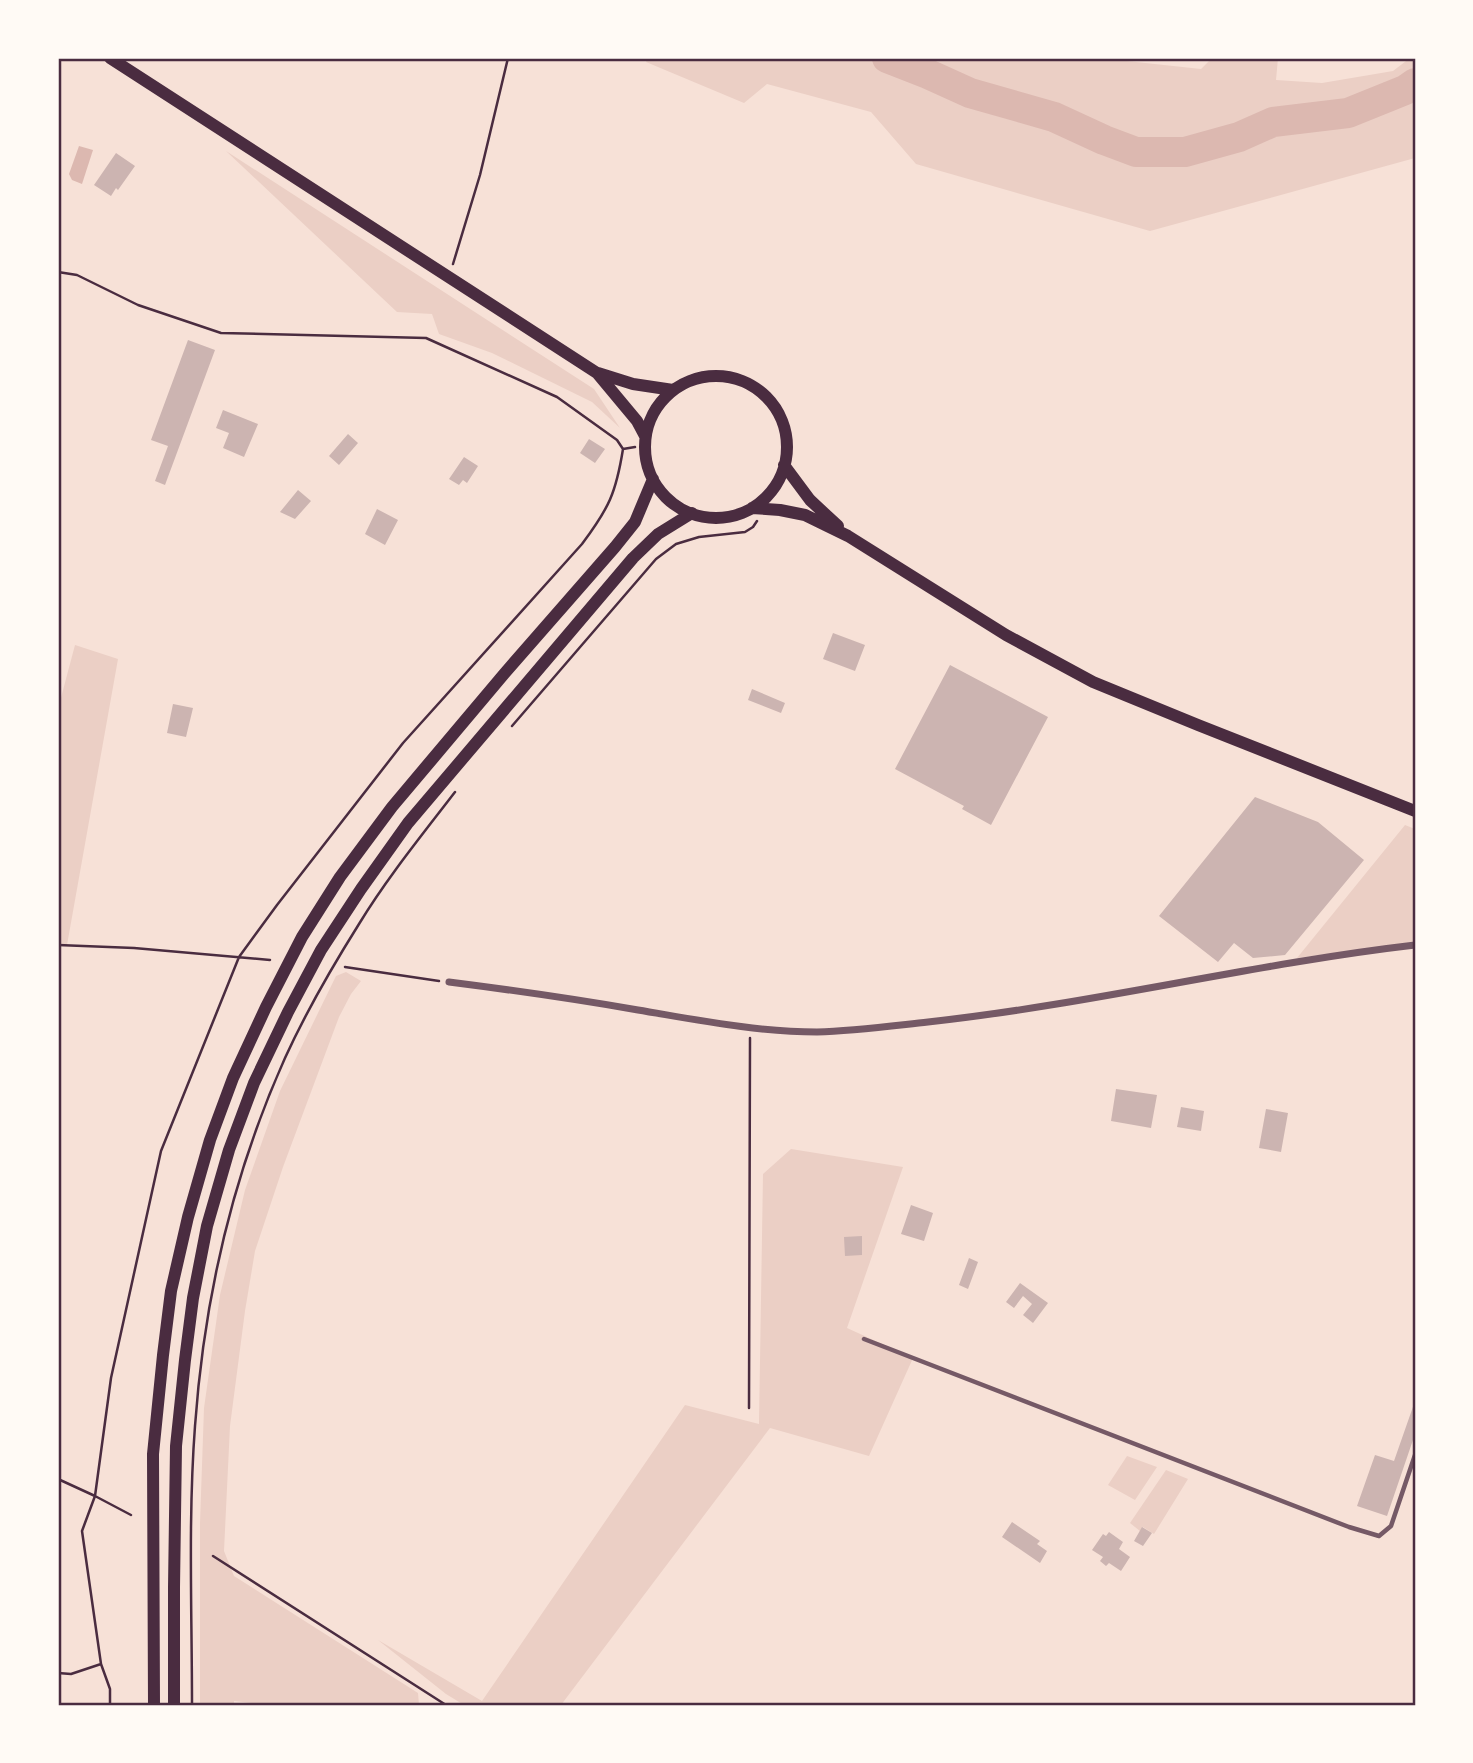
<svg xmlns="http://www.w3.org/2000/svg" width="1473" height="1763" viewBox="0 0 1473 1763" font-family="Georgia,serif">
  <style>
    .green { fill: #ebcfc5 }
    .water { fill: #dcb8b0 }
    .lines { fill: none; stroke-linecap: round; stroke-linejoin: round }
    .river { stroke: #dcb8b0; stroke-width: 30 }
    .building { fill: #ccb4b1 }
    .path { stroke: #4a2c40; stroke-width: 2.5 }
    .service { stroke: #755966; stroke-width: 4.5 }
    .minor { stroke: #755966; stroke-width: 7 }
    .secondary { stroke: #4a2c40; stroke-width: 12 }
    .neatline { fill: none; stroke: #4a2c40; stroke-width: 2.5 }
  </style>
  <rect width="100%" height="100%" fill="#f7e1d7"/>
  <path class="green" d="M 648,58 L 1099,58 L 1201,69 L 1212,58 L 1278,58 L 1276,80 L 1322,83 L 1393,71 L 1410,58 L 1415,58 L 1415,158 L 1150,231 L 916,164 L 871,112 L 767,84 L 744,103 L 646,62 Z
    M 226,151 L 594,389 L 620,428 L 592,402 L 492,353 L 439,334 L 432,314 L 397,312 Z
    M 75,645 L 118,659 L 67,945 L 58,945 L 58,709 Z
    M 1405,825 L 1415,829 L 1415,942 L 1297,958 Z
    M 346,972 L 361,981 L 351,994 L 339,1017 L 283,1167 L 255,1251 L 245,1311 L 230,1426 L 224,1551 L 234,1576 L 418,1693 L 419,1705 L 268,1705 L 234,1701 L 234,1705 L 200,1705 L 200,1523 L 204,1408 L 220,1295 L 245,1190 L 280,1091 L 336,976 Z
    M 791,1149 L 903,1167 L 847,1328 L 913,1358 L 869,1456 L 770,1428 L 561,1705 L 464,1705 L 446,1694 L 378,1640 L 482,1701 L 685,1405 L 759,1424 L 763,1174 Z
    M 1127,1456 L 1157,1467 L 1135,1500 L 1108,1485 Z
    M 1166,1470 L 1188,1479 L 1154,1534 L 1143,1527 L 1140,1531 L 1130,1523 Z"/>
  <path class="water" d="M 79,146 L 93,150 L 82,184 L 72,180 L 69,174 Z"/>
  <g class="lines">
    <path class="river" d="M 887,58 L 928,74 L 970,93 L 1054,117 L 1104,140 L 1136,152 L 1185,152 L 1239,137 L 1273,122 L 1348,113 L 1405,90 L 1415,83"/>
  </g>
  <path class="building" d="M 116,153 L 135,166 L 118,190 L 116,188 L 111,196 L 94,185 Z
    M 188,340 L 215,350 L 165,485 L 155,481 L 168,446 L 151,440 Z
    M 223,410 L 258,424 L 244,457 L 223,448 L 229,433 L 216,428 Z
    M 348,434 L 358,443 L 339,465 L 329,456 Z
    M 589,439 L 605,449 L 595,463 L 580,453 Z
    M 464,457 L 478,466 L 467,483 L 463,480 L 459,485 L 449,479 Z
    M 298,490 L 311,501 L 295,519 L 280,512 Z
    M 377,509 L 398,520 L 385,545 L 365,534 Z
    M 833,633 L 865,645 L 855,671 L 823,659 Z
    M 950,665 L 1048,717 L 991,825 L 962,809 L 964,806 L 895,769 Z
    M 752,689 L 785,703 L 781,713 L 748,700 Z
    M 173,704 L 193,708 L 186,737 L 167,733 Z
    M 1255,797 L 1318,822 L 1364,860 L 1285,955 L 1253,958 L 1234,943 L 1218,962 L 1159,916 Z
    M 1116,1089 L 1157,1095 L 1151,1128 L 1111,1121 Z
    M 1181,1107 L 1204,1111 L 1201,1131 L 1177,1127 Z
    M 1266,1109 L 1288,1113 L 1281,1152 L 1259,1148 Z
    M 911,1205 L 933,1213 L 924,1241 L 901,1234 Z
    M 862,1236 L 862,1255 L 845,1256 L 844,1237 Z
    M 969,1258 L 978,1262 L 968,1289 L 959,1285 Z
    M 1020,1283 L 1048,1303 L 1033,1323 L 1023,1315 L 1032,1304 L 1023,1296 L 1014,1308 L 1006,1302 Z
    M 1415,1401 L 1415,1434 L 1387,1516 L 1357,1506 L 1375,1455 L 1394,1461 Z
    M 1012,1522 L 1040,1541 L 1037,1544 L 1047,1551 L 1040,1563 L 1002,1537 Z
    M 1142,1527 L 1152,1533 L 1143,1546 L 1134,1541 Z
    M 1109,1532 L 1123,1542 L 1119,1549 L 1130,1557 L 1121,1571 L 1109,1563 L 1106,1566 L 1100,1561 L 1103,1557 L 1092,1550 L 1103,1534 L 1106,1536 Z"/>
  <g class="lines">
    <path class="path" d="M 453,264 L 480,175 L 508,58
      M 58,272 L 77,275 L 138,305 L 221,333 L 426,338 L 557,397 L 617,440 L 623,449 L 635,447
      M 512,726 L 656,559 L 676,544 L 699,537 L 745,532 L 753,527 L 757,521
      M 58,945 L 134,948 L 270,960
      M 345,967 L 439,981
      M 749,1408 L 750,1038
      M 58,1479 L 95,1496 L 131,1515
      M 213,1556 L 446,1705
      M 101,1664 L 110,1689 L 110,1705
      M 58,1673 L 71,1674 L 101,1664 L 82,1531 L 95,1496 L 111,1378 L 161,1151 L 239,957 L 277,905 L 403,743 L 582,544 C 609,508 616,493 623,449
      M 192,1705 C 192,1612 188,1519 195,1426 C 204,1299 233,1174 285,1058 C 306,1012 332,967 359,924 C 387,878 422,835 455,792"/>
    <path class="service" d="M 864,1339 L 1349,1527 L 1379,1536 L 1391,1526 L 1415,1455"/>
    <path class="minor" d="M 449,982 C 512,990 575,999 638,1010 C 698,1020 757,1032 817,1032 C 854,1031 891,1026 928,1022 C 1092,1004 1252,964 1415,945"/>
    <path class="secondary" d="M 110,58 L 597,373 L 637,421 L 645,436
      M 598,373 L 633,384 L 673,390
      M645 447a71 71 0 1 1 142 0a71 71 0 1 1-142 0Z
      M 784,465 L 810,500 L 838,526
      M 752,508 L 780,510 L 805,515 L 848,536 L 1006,635 L 1093,682 L 1198,725 L 1415,811
      M 154,1705 L 153,1454 L 163,1355 L 171,1291 L 188,1217 L 210,1140 L 233,1078 L 266,1007 L 302,937 L 340,877 L 392,807 L 504,674 L 615,547 L 635,522 L 653,479
      M 174,1705 L 174,1587 L 176,1446 L 185,1360 L 193,1298 L 207,1226 L 229,1150 L 254,1083 L 288,1012 L 321,950 L 361,889 L 408,823 L 633,558 L 658,534 L 692,513"/>
  </g>
  <rect width="1473" height="1763" fill="none" stroke="#fffaf5" stroke-width="119"/>
  <rect x="60" y="60" width="1354" height="1644" class="neatline"/>
</svg>
